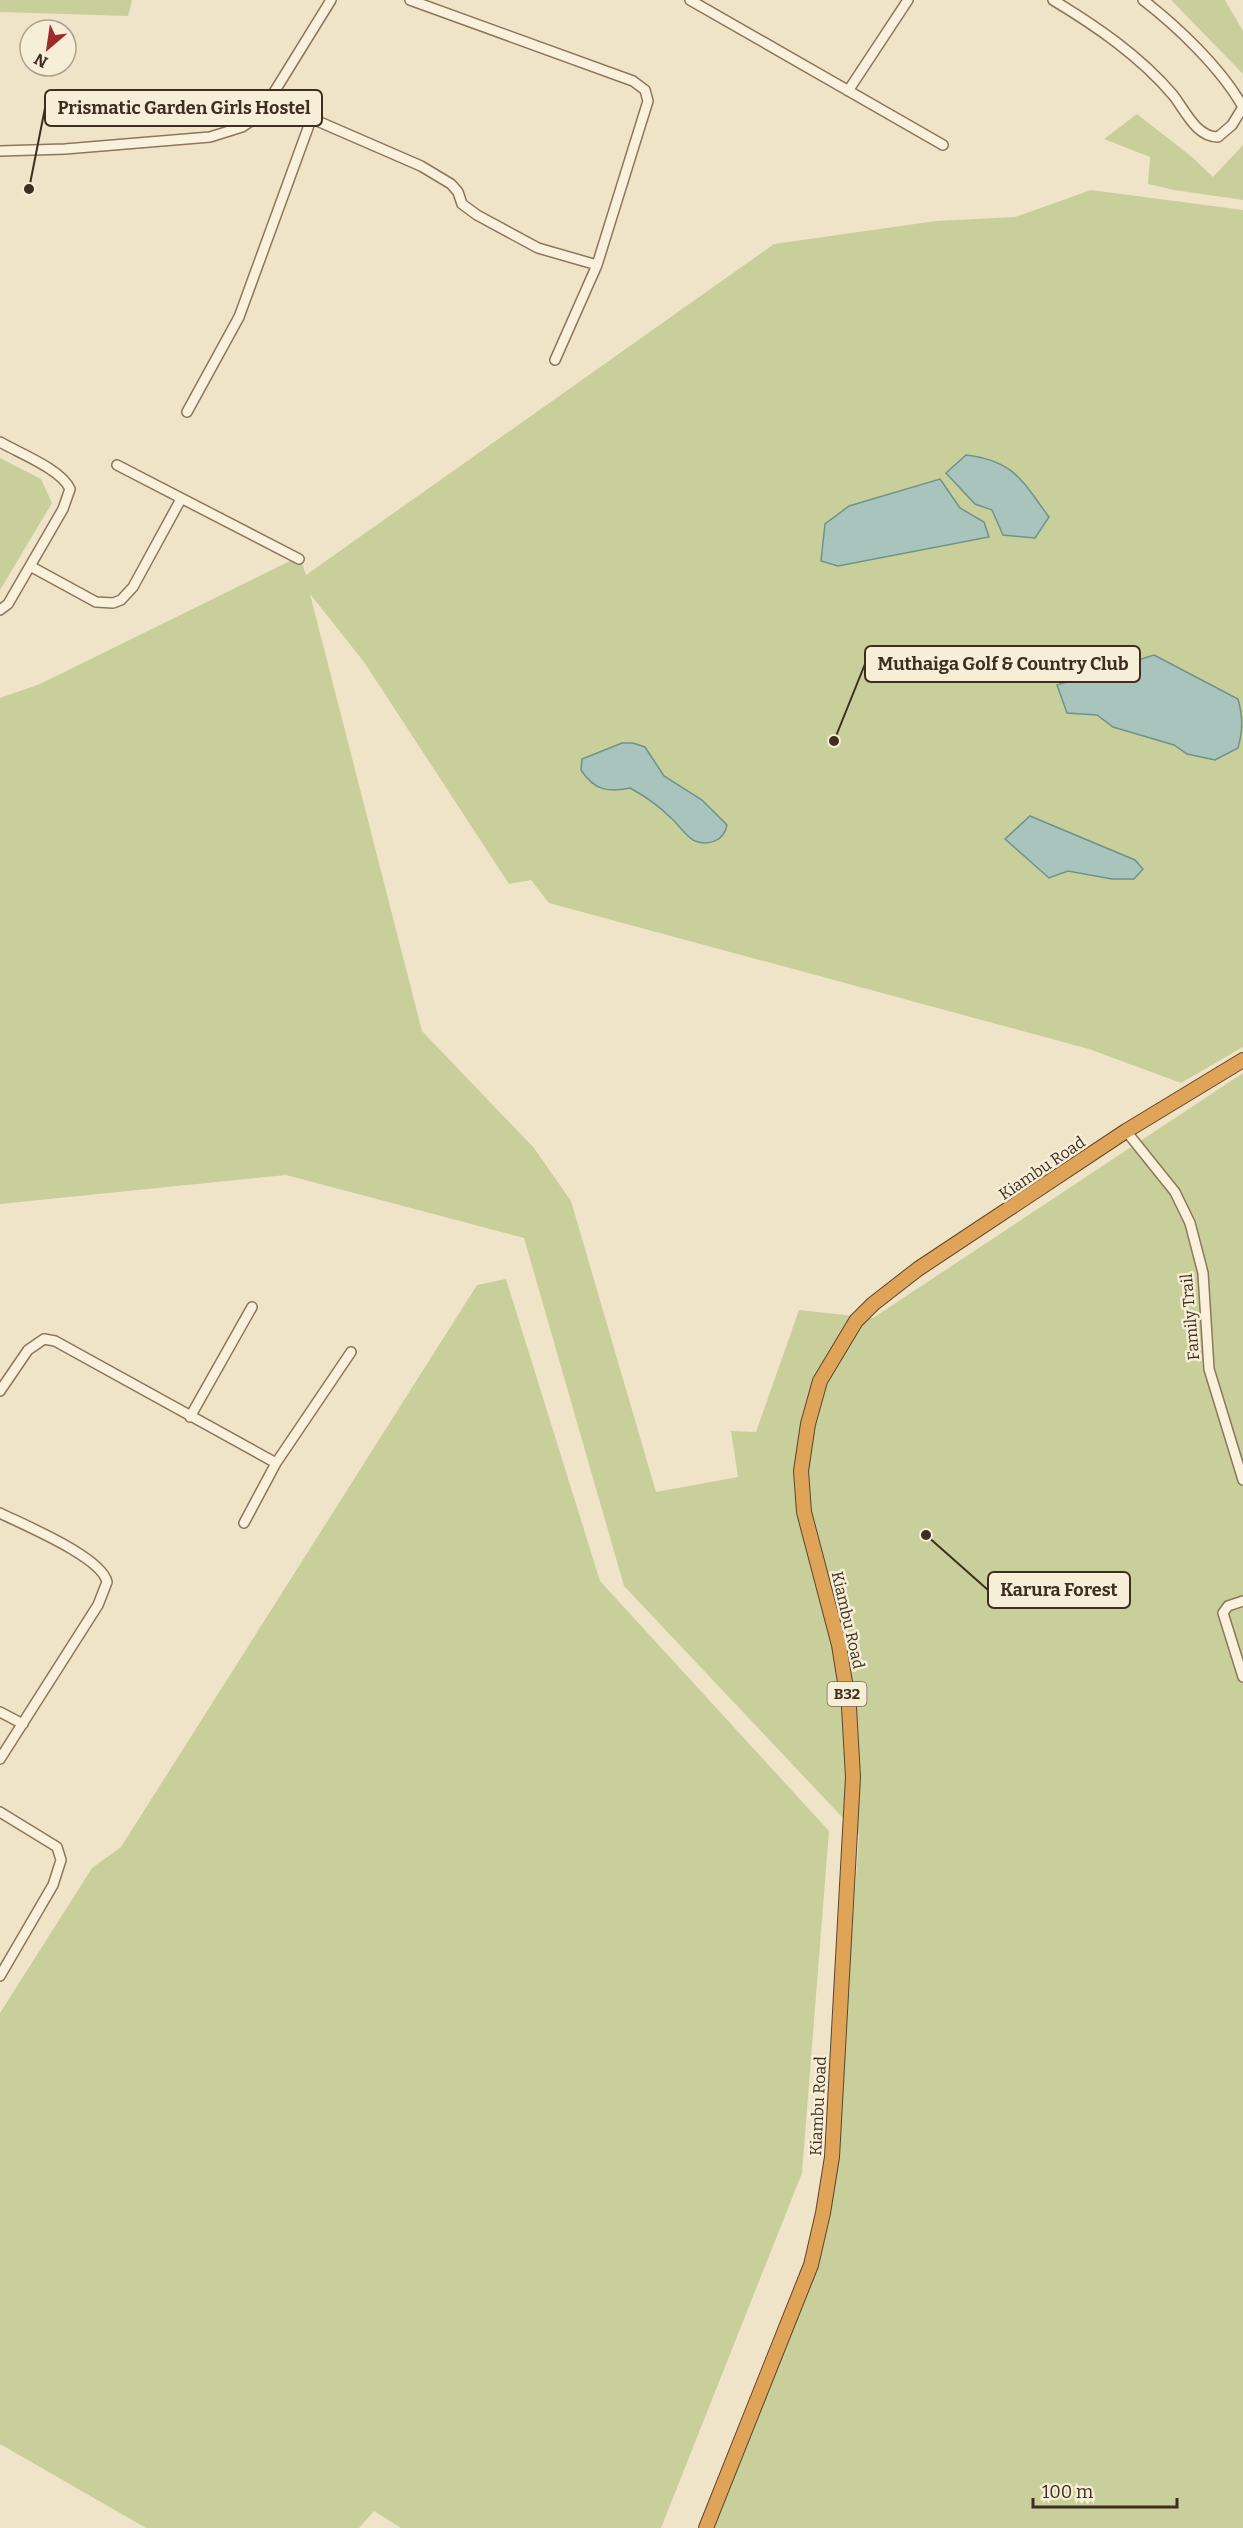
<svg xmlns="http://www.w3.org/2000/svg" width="1243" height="2528" viewBox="0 0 1243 2528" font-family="Bitter,serif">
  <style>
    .green { fill: #c9cf9b }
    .water { fill: #a9c4bc; stroke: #6f938a; stroke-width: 1.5 }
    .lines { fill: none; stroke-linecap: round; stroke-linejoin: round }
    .minor-casing { stroke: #8d765c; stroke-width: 12 }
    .highway-casing { stroke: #5b4430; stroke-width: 16 }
    .minor { stroke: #faf1dc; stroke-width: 9 }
    .highway { stroke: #e0a458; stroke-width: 14 }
    .labels { text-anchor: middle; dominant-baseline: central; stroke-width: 5; stroke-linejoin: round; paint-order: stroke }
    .shield { fill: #f7eed8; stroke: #756857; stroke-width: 1.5 }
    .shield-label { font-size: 15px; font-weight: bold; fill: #3d2e20 }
    .street-label { font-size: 16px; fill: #3d2e20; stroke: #f7eed8 }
    .leader { fill: none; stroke: #3d2e20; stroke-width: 2 }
    .callout-dot { fill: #3d2e20; stroke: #f7eed8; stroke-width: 2 }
    .callout { fill: #f7eed8; stroke: #3d2e20; stroke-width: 2 }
    .callout-label { font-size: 18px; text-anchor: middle; font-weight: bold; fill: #3d2e20 }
  </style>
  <rect width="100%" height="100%" fill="#f0e4c8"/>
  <path class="green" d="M 0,0 L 132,0 L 128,16 L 0,12 Z
    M 1171,0 L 1225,0 L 1243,31 L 1243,74 Z
    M 1137,114 L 1192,157 L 1213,177 L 1243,145 L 1243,200 L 1174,190 L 1148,184 L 1150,157 L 1104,139 Z
    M 1091,190 L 1243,210 L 1243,1047 L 1181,1083 L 1089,1049 L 549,903 L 531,880 L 509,884 L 364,662 L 310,594 L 422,1031 L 534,1148 L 571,1201 L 656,1492 L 738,1477 L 731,1431 L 756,1432 L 799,1310 L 873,1318 L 1243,1073 L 1243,2528 L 701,2528 L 801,2284 L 834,2181 L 859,1835 L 624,1586 L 524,1238 L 286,1175 L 0,1204 L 0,698 L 40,684 L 300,556 L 306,575 L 774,244 L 936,221 L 1015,217 Z
    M 0,458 L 41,479 L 52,503 L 0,590 Z
    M 506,1279 L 600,1581 L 829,1831 L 802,2173 L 661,2528 L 401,2528 L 374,2511 L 359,2528 L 146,2528 L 0,2444 L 0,2013 L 92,1868 L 121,1847 L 477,1285 Z"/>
  <path class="water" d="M 966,455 C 1015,461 1022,481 1049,517 L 1035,538 L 1003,535 L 992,510 L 975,504 L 946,473 Z
    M 940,479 L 960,508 L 984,522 L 989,537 L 838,566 L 821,561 L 825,524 L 849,506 Z
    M 1154,655 L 1238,699 C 1243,717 1243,730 1238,748 L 1215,760 L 1187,754 L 1174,745 L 1113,727 L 1097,715 L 1067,713 L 1057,685 Z
    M 622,743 L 633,743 L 645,747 L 664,776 L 702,800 L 727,825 C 724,841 709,846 695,841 C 686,837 679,825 671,818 C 659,806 645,796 630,788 C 608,793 594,790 581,770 L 582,759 Z
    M 1030,816 L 1135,860 L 1143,869 L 1134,879 L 1112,879 L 1068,871 L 1049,878 L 1005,839 Z"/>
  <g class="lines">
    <defs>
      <path id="minor" d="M 410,0 L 633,81 L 645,90 L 648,101 L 597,265 L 555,360
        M 690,0 L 943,145
        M 1053,0 C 1096,26 1140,56 1173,95 C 1185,110 1196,137 1218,137 L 1232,125 L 1243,107 C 1221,68 1178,27 1143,0
        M 848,91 L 908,0
        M 269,100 L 421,166 L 451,184 L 458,192 L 462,204 L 477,215 L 538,248 L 597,265
        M 0,151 L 65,149 L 210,137 L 242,127 L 260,115 L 331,0
        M 187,412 L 239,317 L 312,117
        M 0,442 C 19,453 61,469 70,489 L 63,509 L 8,604 L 0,610
        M 117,465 L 299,559
        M 30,566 L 96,602 L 113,603 L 121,600 L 133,587 L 181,499
        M 1126,1131 L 1175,1192 L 1190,1223 L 1203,1273 L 1209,1369 L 1243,1480
        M 0,1391 L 28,1350 L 44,1339 L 55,1341 L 276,1463
        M 190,1417 L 252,1307
        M 0,1513 C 24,1525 102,1557 107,1582 L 98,1605 L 0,1759
        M 244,1523 L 276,1463 L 351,1352
        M 1243,1601 L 1228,1606 L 1223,1613 L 1243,1677
        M 0,1712 L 23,1724
        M 0,1812 L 57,1847 L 61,1860 L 53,1885 L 0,1976"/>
      <path id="highway" d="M 706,2528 L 811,2265 L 823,2213 L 832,2157 L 853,1777 L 849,1707 L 839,1645 L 804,1512 L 801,1471 L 808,1424 L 820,1381 L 856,1321 L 873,1304 L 918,1269 L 1126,1131 L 1243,1060"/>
    </defs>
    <use href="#minor" class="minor-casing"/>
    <use href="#highway" class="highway-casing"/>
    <use href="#minor" class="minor"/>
    <use href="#highway" class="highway"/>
  </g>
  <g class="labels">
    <rect class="shield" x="827.5" y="1682" width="39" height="24" rx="4.5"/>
    <g class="shield-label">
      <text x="847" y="1694">B32</text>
    </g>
    <g class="street-label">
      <text transform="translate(1042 1168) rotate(-34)">Kiambu Road</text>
      <text transform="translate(1190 1317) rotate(-95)">Family Trail</text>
      <text transform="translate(848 1620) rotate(77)">Kiambu Road</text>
      <text transform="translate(818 2106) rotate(-87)">Kiambu Road</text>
    </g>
  </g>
  <path class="leader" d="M29 189L45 108M834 741L865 664M926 1535L988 1590"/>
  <g class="callout-dot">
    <circle cx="29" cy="189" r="6"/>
    <circle cx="834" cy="741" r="6"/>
    <circle cx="926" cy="1535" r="6"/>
  </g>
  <g class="callout">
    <rect x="45" y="90" width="277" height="36" rx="6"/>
    <rect x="865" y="646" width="275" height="36" rx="6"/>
    <rect x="988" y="1572" width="142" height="36" rx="6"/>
  </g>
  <g class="callout-label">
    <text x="184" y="114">Prismatic Garden Girls Hostel</text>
    <text x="1003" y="670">Muthaiga Golf &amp; Country Club</text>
    <text x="1059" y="1596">Karura Forest</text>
  </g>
  <g transform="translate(48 48) rotate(209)"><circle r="28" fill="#f7eed8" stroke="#ada18e" stroke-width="1.5"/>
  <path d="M0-4.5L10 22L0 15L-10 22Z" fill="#9e2a2b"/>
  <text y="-9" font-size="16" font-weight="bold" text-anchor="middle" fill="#3d2e20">N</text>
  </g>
  <path d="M1033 2498v9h144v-9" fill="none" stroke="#3d2e20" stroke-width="3"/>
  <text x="1042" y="2498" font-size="18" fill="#3d2e20" stroke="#f7eed8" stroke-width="4.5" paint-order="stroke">100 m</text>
</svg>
